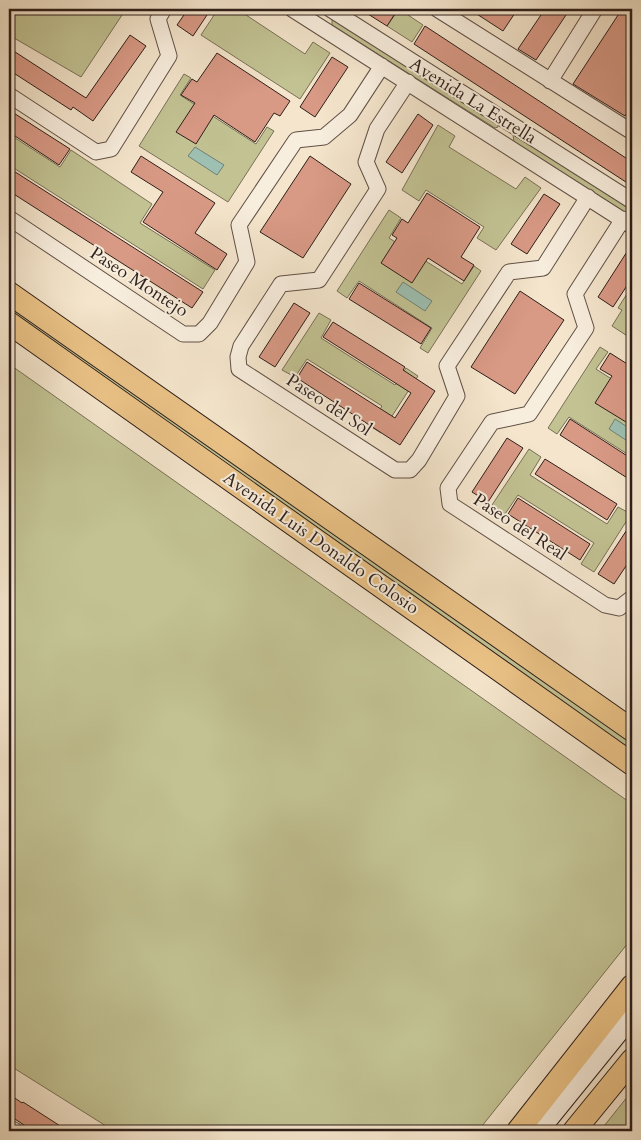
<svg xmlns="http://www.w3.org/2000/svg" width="641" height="1140" viewBox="0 0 641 1140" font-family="Cardo,serif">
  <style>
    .green { fill: #c2c293; stroke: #787056 }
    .water { fill: #9dc0b2; stroke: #718075 }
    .building { fill: #d89985; stroke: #2e1f1a }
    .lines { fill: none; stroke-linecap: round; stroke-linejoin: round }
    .street-casing { stroke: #605046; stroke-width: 17 }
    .secondary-casing { stroke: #2e1f1a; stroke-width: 22 }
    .primary-casing { stroke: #2e1f1a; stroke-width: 24 }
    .street { stroke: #f8eede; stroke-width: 15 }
    .secondary { stroke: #f8eede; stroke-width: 20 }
    .primary { stroke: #eac286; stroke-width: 22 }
    .labels { text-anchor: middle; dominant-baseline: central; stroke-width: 4; stroke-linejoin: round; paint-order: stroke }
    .street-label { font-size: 18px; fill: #2e1f1a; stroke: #f8eede }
  </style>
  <rect width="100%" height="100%" fill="#f4e5cc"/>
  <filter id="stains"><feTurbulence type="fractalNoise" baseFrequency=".004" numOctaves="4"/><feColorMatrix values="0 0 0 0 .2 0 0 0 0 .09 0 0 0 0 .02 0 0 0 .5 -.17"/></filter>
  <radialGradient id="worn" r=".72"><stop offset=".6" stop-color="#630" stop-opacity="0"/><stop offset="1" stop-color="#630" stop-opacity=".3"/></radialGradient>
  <path class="green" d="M 9,9 L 126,9 L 81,77 L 9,35 Z
    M 218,9 L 237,9 L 305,54 L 313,42 L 330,53 L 300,99 L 201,35 Z
    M 399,9 L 423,25 L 412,42 L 387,26 Z
    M 336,19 L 498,123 L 498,127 L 495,128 L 332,25 L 332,20 Z
    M 184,74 L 191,78 L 180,95 L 256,144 L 267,127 L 274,131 L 228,202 L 139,146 Z
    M 438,125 L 455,136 L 449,147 L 516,189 L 525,177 L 541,188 L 496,250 L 477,238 L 484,227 L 426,190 L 419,201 L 402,190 Z
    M 9,134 L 60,167 L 71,150 L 152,204 L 140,223 L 215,270 L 203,289 L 9,165 Z
    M 517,134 L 632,209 L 632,217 L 514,142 L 513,135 Z
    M 389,210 L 401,218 L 389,238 L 462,284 L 474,266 L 481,271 L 428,353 L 420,348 L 432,328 L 359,281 L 347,298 L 337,291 Z
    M 632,286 L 632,339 L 612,326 L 622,310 L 618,308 Z
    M 9,304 L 632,740 L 632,753 L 509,663 L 9,315 Z
    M 319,313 L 331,320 L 321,338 L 395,385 L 406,368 L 418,376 L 381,433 L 370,426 L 382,406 L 307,359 L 295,377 L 282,370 Z
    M 600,347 L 608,352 L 596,369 L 632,392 L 632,457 L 569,417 L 557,434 L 548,428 Z
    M 9,364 L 632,804 L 632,938 L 478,1131 L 114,1131 L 9,1065 Z
    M 529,449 L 541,457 L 530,475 L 607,524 L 618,507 L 631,514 L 594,572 L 581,564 L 594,543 L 518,495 L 505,514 L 492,505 Z
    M 632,1091 L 632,1131 L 600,1131 Z"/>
  <path class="water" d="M 195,147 L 224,165 L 217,175 L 188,156 Z
    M 403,282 L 432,301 L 425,311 L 396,292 Z
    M 615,419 L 632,430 L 632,444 L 609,429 Z"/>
  <path class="building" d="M 188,9 L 211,9 L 193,36 L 177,25 Z
    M 360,9 L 398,9 L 387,26 Z
    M 469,9 L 508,9 L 515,13 L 503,31 Z
    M 545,9 L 570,9 L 536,60 L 518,49 Z
    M 622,9 L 632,13 L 632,104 L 625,116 L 573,84 Z
    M 425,26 L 632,162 L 632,186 L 414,44 Z
    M 130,35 L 146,46 L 93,121 L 73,107 L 71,110 L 9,70 L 9,48 L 86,98 Z
    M 217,53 L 290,101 L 280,116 L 274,113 L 255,142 L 214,115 L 196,144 L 176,132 L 195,103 L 181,95 L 192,79 L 197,82 Z
    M 332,57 L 348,67 L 315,117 L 300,107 Z
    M 9,110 L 70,149 L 59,165 L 9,132 Z
    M 418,114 L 433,125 L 402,173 L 386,162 Z
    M 141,156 L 215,203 L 195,233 L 227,254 L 217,270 L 143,222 L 163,192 L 131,172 Z
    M 310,156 L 351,184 L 303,258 L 260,232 Z
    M 9,168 L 203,292 L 192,308 L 9,191 Z
    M 427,193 L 480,227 L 461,257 L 474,265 L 464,281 L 428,258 L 412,283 L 381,263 L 397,238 L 392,235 L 402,219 L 408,223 Z
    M 544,194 L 560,204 L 527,254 L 511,244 Z
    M 632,244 L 632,278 L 613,307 L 598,297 Z
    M 359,283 L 431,328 L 421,344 L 349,299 Z
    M 520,291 L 564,320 L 515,394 L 471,367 Z
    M 294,303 L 310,313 L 275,367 L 259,357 Z
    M 333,322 L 405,367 L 403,370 L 435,391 L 400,445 L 297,378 L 307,362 L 395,418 L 411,393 L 323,337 Z
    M 610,353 L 632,367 L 632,413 L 626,422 L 595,403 L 612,376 L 600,369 Z
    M 570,419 L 632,459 L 632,481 L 560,435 Z
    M 507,438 L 523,448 L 488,502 L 472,492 Z
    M 545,459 L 617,504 L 607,520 L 535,474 Z
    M 518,498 L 590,544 L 580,560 L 508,514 Z
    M 632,522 L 632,557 L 614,584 L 598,574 Z
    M 9,1094 L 22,1103 L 23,1102 L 68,1131 L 33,1131 L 9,1115 Z"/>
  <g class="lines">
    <defs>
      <path id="street" d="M 292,9 L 632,226
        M 330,9 L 632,201
        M 437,9 L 629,130 L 632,129
        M 550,81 L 595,9
        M 408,82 L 377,129 L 366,162 L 378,189 L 319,280 L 281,284 L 241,346 L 238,357 L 239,369 L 395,470 L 410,470 L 419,460 L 457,396 L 447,366 L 509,272 L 543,268 L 588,197
        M 9,95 L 96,152 L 111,149 L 169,56 L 158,19 L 164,9
        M 9,218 L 183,334 L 199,334 L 210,323 L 247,262 L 239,225 L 296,140 L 324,137 L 350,115 L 382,66
        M 623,219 L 575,294 L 586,328 L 529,414 L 492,422 L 448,488 L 450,504 L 605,605 L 619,608 L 632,598
        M 12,1129 L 16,1131"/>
      <path id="secondary" d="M 538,1131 L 632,1015"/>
      <path id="primary" d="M 9,293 L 632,730
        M 9,323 L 632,764
        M 518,1131 L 632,986
        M 574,1131 L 632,1060"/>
    </defs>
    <use href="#street" class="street-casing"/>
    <use href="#secondary" class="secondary-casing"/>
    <use href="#primary" class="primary-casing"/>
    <use href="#street" class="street"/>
    <use href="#secondary" class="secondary"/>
    <use href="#primary" class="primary"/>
  </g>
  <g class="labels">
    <g class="street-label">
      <text transform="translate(473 101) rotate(32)">Avenida La Estrella</text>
      <text transform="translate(139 282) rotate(33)">Paseo Montejo</text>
      <text transform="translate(329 405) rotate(33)">Paseo del Sol</text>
      <text transform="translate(520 527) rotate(33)">Paseo del Real</text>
      <text transform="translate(321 543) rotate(35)">Avenida Luis Donaldo Colosio</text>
    </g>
  </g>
  <rect width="641" height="1140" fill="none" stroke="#f4e5cc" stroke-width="30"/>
  <rect x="10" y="10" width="621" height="1120" fill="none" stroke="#2e1f1a" stroke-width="2.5"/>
  <rect x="15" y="15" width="611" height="1110" fill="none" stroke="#2e1f1a"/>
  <rect width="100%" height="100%" filter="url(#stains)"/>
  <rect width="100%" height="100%" fill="url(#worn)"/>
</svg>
